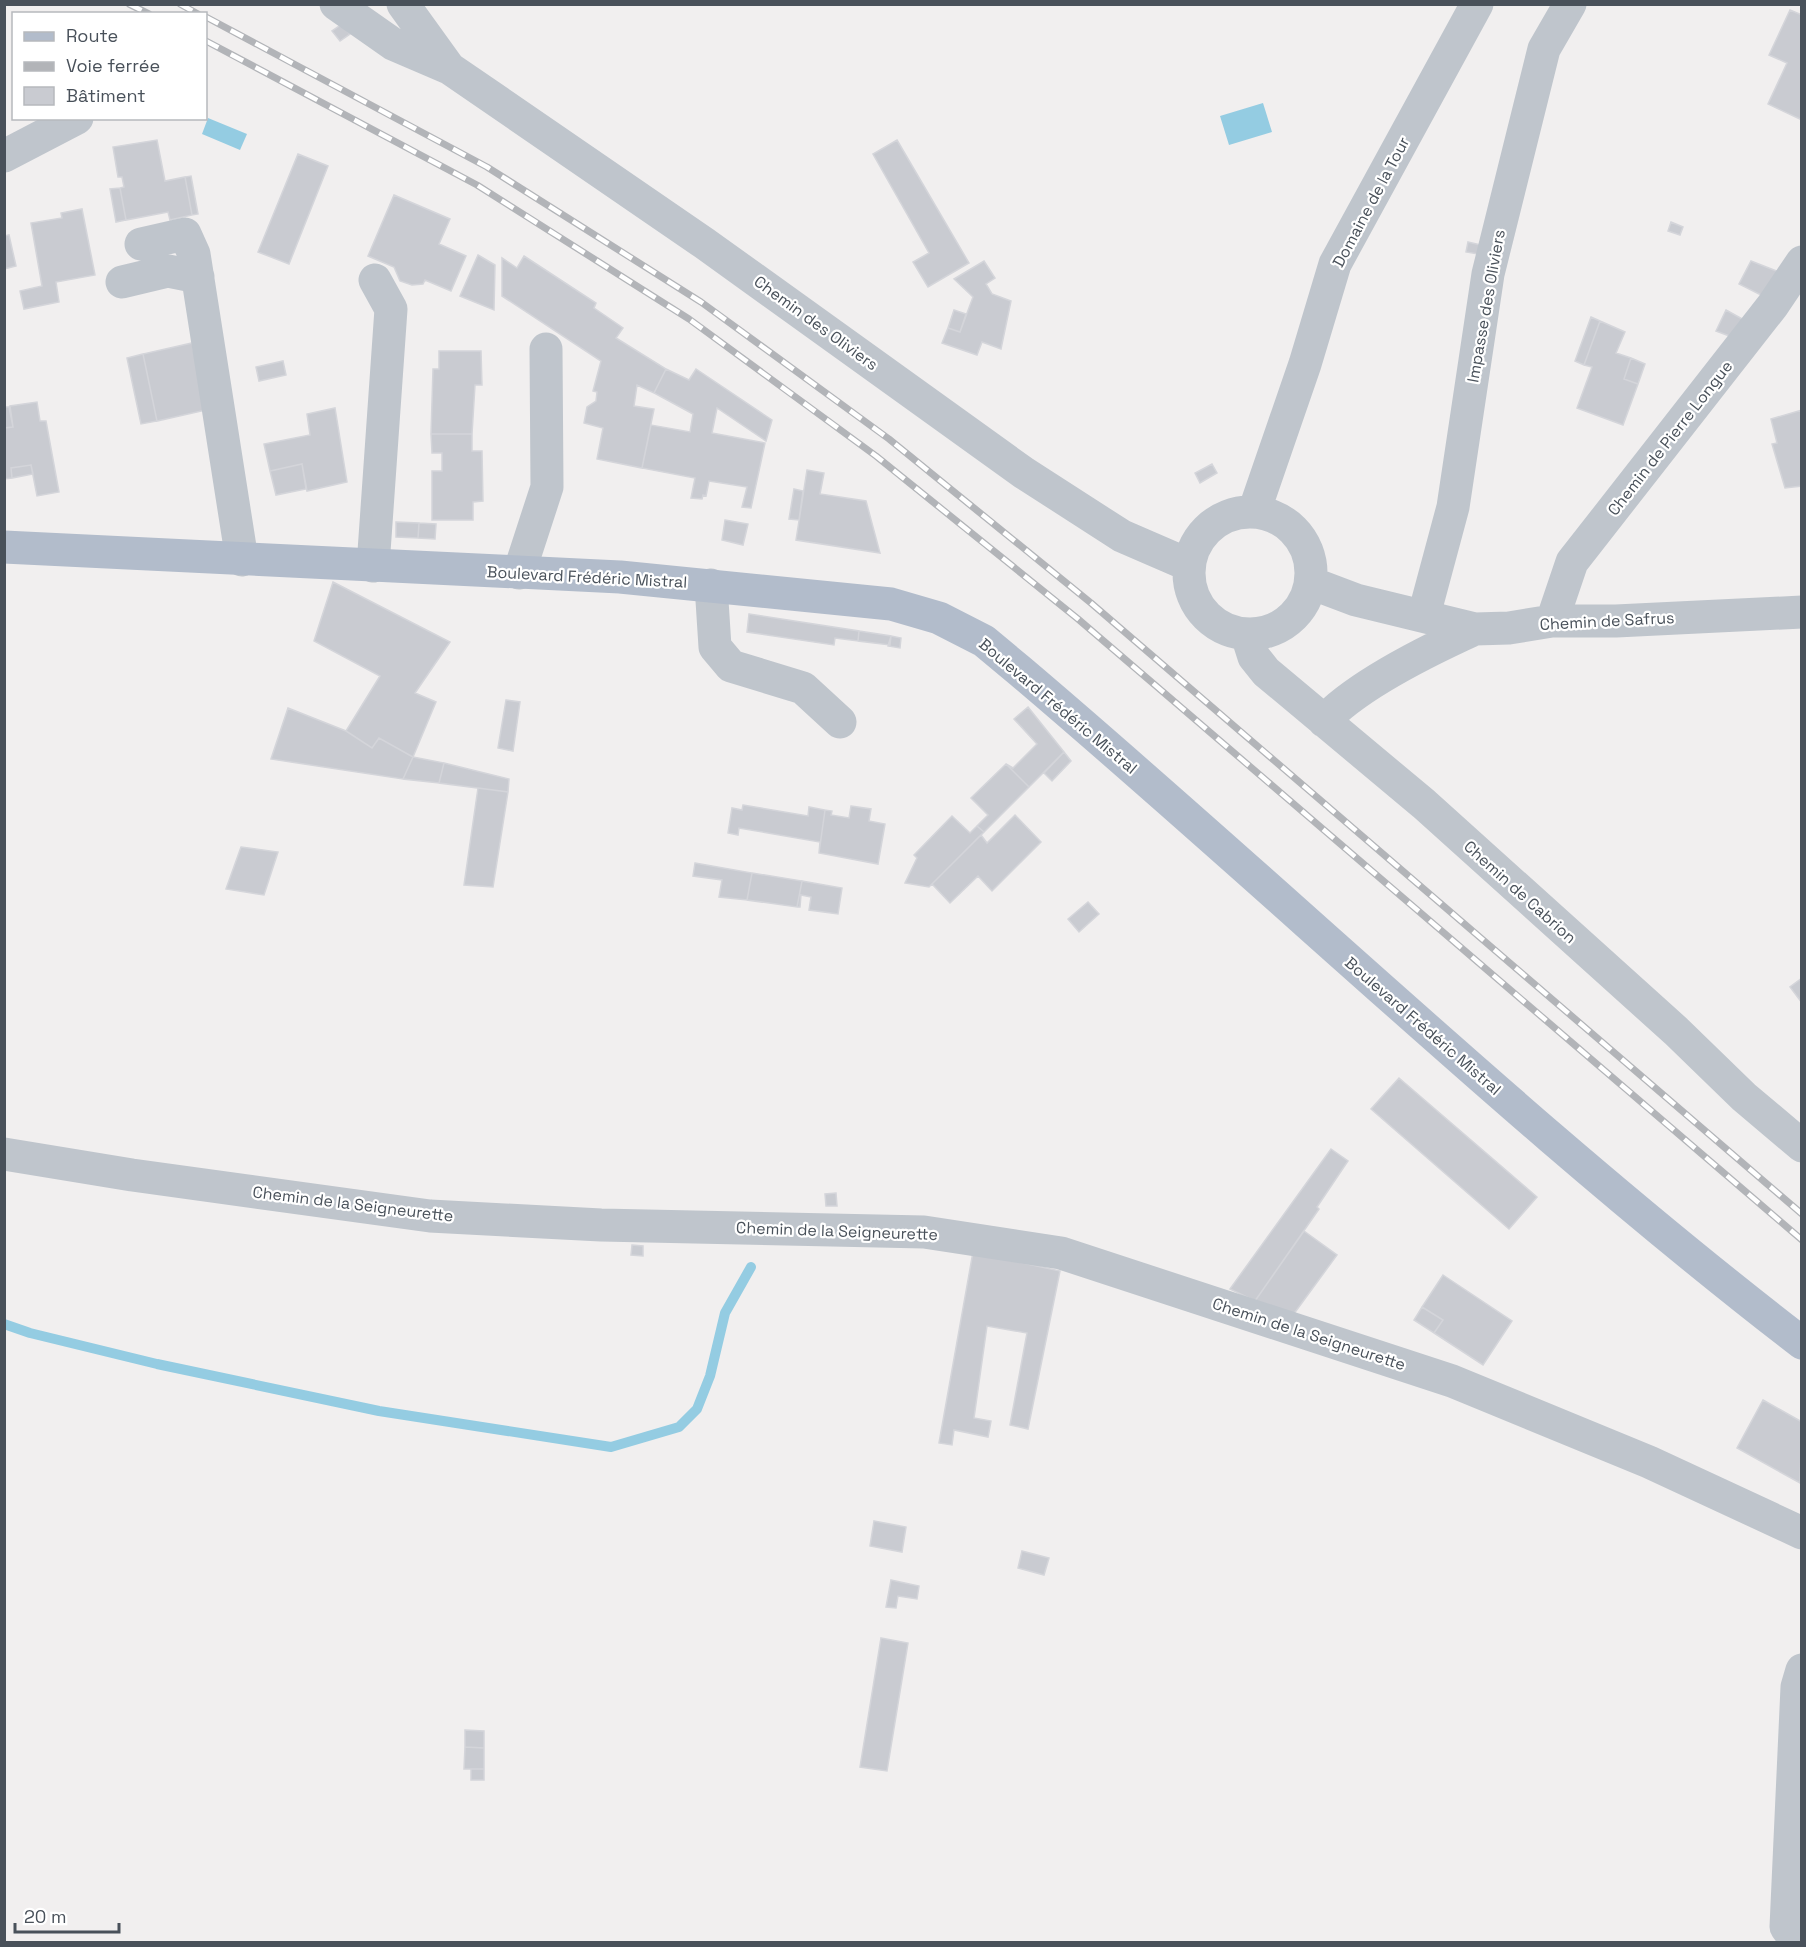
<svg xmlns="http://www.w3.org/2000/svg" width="1806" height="1947" viewBox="0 0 1806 1947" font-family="'Space Grotesk',sans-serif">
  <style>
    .water { fill: #94cce2 }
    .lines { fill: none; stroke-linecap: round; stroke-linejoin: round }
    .stream { stroke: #94cce2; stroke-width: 10 }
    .building { fill: #c9cbd1; stroke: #d4d5da; stroke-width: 1.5 }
    .minor { stroke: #bfc5cc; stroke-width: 33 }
    .major { stroke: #b2bccb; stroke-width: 33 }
    .rail-casing { stroke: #b2b4b8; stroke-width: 7 }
    .rail { stroke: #fff; stroke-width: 4.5; stroke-dasharray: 14; stroke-linecap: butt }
    .labels { text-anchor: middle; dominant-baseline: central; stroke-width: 4.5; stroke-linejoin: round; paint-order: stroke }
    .street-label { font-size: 16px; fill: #49515a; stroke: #fff }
  </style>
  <rect width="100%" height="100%" fill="#f1efef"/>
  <path class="water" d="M 1263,103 L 1272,132 L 1229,145 L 1220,116 Z
    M 208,118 L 247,134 L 240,150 L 202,134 Z"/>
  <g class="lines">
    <path class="stream" d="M 4,1324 L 30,1333 L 157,1364 L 379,1411 L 611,1447 L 679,1427 L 697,1409 L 710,1376 L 725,1313 L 751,1267"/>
  </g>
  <path class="building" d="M 1790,10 L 1802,15 L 1802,120 L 1768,104 L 1787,63 L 1769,55 Z
    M 342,24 L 350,34 L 340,41 L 332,31 Z
    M 157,140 L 165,181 L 185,177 L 192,215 L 170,220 L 168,212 L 126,220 L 120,188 L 124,187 L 122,177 L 118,177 L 113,147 Z
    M 897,140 L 969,263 L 928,287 L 913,262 L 929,253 L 873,154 Z
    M 298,154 L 328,166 L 289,264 L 258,252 Z
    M 191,176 L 198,214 L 192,215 L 185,177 Z
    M 120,188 L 126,220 L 116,222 L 110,189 Z
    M 394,195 L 450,219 L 439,244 L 466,256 L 451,291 L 425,280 L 423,284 L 412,285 L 400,281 L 394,267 L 368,256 Z
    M 82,209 L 95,275 L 56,282 L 59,302 L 24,309 L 20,291 L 42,286 L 31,223 L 62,218 L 61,213 Z
    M 1671,222 L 1683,227 L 1680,235 L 1668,231 Z
    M 9,235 L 16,266 L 4,269 L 4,236 Z
    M 1468,242 L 1481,245 L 1478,254 L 1466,252 Z
    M 478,255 L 495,265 L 494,310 L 460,296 Z
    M 524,256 L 596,303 L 594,308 L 623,328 L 616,338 L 666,369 L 654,393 L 637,385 L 634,406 L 654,409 L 642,468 L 597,459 L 603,428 L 584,423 L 587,407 L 596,401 L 597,392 L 593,391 L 601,361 L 502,296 L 502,258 L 517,268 Z
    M 984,261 L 995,278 L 986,284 L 992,294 L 1011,301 L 1001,349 L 982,342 L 977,355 L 942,343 L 948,328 L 960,332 L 973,297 L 954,279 Z
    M 1751,261 L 1779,272 L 1763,296 L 1739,284 Z
    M 954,310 L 966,314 L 960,332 L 948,328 Z
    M 1726,310 L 1746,321 L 1735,338 L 1716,331 Z
    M 1591,317 L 1600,321 L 1584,365 L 1575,361 Z
    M 1600,321 L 1625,332 L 1616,353 L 1631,358 L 1624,379 L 1638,384 L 1623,425 L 1577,408 L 1592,367 L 1584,365 Z
    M 192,343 L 206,410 L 157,421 L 143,354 Z
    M 439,351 L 481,351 L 482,385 L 475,385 L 472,434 L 431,434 L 433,369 L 439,369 Z
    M 143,354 L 157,421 L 141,424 L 127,358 Z
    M 1631,358 L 1645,364 L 1638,384 L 1624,379 Z
    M 283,361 L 286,375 L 259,381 L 256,367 Z
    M 666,369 L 689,380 L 696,369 L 772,420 L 766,441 L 717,408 L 712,433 L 765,443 L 751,508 L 742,507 L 747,487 L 709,481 L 706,496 L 703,495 L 702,499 L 691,498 L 695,478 L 642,468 L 651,425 L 690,432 L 693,414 L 654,393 Z
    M 37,402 L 40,421 L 46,421 L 59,492 L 37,496 L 31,465 L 11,468 L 12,478 L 4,479 L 4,428 L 13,427 L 10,406 Z
    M 4,407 L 9,407 L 13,427 L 4,428 Z
    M 335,408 L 347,482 L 307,491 L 302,464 L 270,471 L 264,444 L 310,435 L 307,414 Z
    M 1802,410 L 1802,486 L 1785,488 L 1772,444 L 1777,443 L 1771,419 Z
    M 431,434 L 472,434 L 472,451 L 482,451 L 483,501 L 473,502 L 473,520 L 432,520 L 432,471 L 442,471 L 442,453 L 432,453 Z
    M 302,464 L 306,489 L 276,495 L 270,471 Z
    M 1212,464 L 1217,473 L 1200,483 L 1195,473 Z
    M 31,465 L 33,474 L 12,478 L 11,468 Z
    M 807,470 L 824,473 L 820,494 L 866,501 L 880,553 L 796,540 Z
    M 794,489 L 803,491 L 799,520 L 789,519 Z
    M 725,520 L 748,524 L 743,545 L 722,540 Z
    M 396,522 L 419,523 L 418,538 L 396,537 Z
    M 419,523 L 436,524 L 435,539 L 418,538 Z
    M 333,582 L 450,642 L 415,693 L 436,702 L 413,757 L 379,738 L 372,748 L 346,731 L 380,676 L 314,641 Z
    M 749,614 L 859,631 L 858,641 L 835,638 L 834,645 L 747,632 Z
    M 859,631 L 891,636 L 890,645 L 858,641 Z
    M 891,636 L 901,638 L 900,648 L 888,646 Z
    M 506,700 L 520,702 L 513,751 L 498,748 Z
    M 1028,707 L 1064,752 L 1029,787 L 1006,764 L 1013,768 L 1037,744 L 1014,719 Z
    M 288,708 L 346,731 L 372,748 L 379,738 L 413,757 L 403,779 L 271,759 Z
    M 1064,752 L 1071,761 L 1052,781 L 1044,773 Z
    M 413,757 L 444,763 L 439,783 L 403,779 Z
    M 444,763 L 509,779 L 508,792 L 439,783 Z
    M 1006,764 L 1029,787 L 984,832 L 977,826 L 988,815 L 971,798 Z
    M 478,788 L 508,792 L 493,887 L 464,885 Z
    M 743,805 L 808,816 L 809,807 L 825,810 L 819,853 L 820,842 L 739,828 L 738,835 L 728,833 L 732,808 L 742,810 Z
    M 851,806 L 871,809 L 869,821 L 885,824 L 878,864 L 819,853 L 825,810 L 832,811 L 831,815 L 849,818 Z
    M 1015,815 L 1041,842 L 992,891 L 978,876 L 950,903 L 932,884 L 981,835 L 987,843 Z
    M 952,816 L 970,833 L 977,826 L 984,832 L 929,887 L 905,883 L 917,858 L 914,855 Z
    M 241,847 L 278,852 L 264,895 L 226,889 Z
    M 695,863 L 752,873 L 747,900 L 719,897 L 722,880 L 693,876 Z
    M 752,873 L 802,881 L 797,907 L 747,900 Z
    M 802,881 L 842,888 L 838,914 L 809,910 L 811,897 L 801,895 L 800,907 L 797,907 Z
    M 1088,902 L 1099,914 L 1079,932 L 1068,919 Z
    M 1802,978 L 1802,1003 L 1790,987 Z
    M 1399,1078 L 1537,1197 L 1509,1229 L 1371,1109 Z
    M 1331,1149 L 1348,1161 L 1317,1207 L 1319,1209 L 1255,1301 L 1230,1289 Z
    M 836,1193 L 837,1206 L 826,1206 L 825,1194 Z
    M 1304,1231 L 1337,1255 L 1293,1315 L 1255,1301 Z
    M 632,1245 L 643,1246 L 643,1256 L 631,1255 Z
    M 973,1252 L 1060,1271 L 1028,1429 L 1010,1425 L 1027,1333 L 987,1326 L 974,1418 L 991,1421 L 988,1437 L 954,1430 L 952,1445 L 939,1443 Z
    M 1443,1275 L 1512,1321 L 1483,1365 L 1434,1333 L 1443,1320 L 1422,1307 Z
    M 1422,1307 L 1443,1320 L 1434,1333 L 1414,1320 Z
    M 1763,1400 L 1802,1422 L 1800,1483 L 1737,1448 Z
    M 874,1521 L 906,1527 L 902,1552 L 870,1546 Z
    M 1022,1551 L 1049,1558 L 1044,1575 L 1018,1568 Z
    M 891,1580 L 919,1586 L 917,1599 L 898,1596 L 896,1608 L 886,1607 Z
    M 881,1638 L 908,1643 L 887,1771 L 860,1767 Z
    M 465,1730 L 484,1731 L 484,1748 L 465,1747 Z
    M 465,1747 L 484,1748 L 484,1769 L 464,1769 Z
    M 471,1769 L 484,1769 L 484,1780 L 471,1780 Z"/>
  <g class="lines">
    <path class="minor" d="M 336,4 L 393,44 L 449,68 L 704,243 L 1024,473 L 1122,536 L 1189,565
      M 403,4 L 449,68
      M 4,156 L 77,118
      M 141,244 L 185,234 L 194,254 L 242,560
      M 122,282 L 168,271 L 198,277
      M1189 573a61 61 0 1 1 122 0a61 61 0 1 1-122 0Z
      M 1254,512 L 1305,364 L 1335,264 L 1477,4
      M 373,566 L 391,309 L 375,280
      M 519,573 L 547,487 L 546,349
      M 1311,583 L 1356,600 L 1475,629 L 1509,628 L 1552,621 L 1616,621 L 1802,612
      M 711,585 L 715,647 L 731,666 L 803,688 L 840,722
      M 1424,615 L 1453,507 L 1488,274 L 1544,49 L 1570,4
      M 1552,621 L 1572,562 L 1773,305 L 1802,262
      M 1247,635 L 1254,657 L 1266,672 L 1424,804 L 1676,1031 L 1744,1097 L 1802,1146
      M 1324,721 C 1356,686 1431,649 1475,629
      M 4,1154 L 132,1175 L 430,1216 L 601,1225 L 924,1232 L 1061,1253 L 1452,1381 L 1649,1462 L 1802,1533
      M 1797,1942 L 1786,1927 L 1797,1687 L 1802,1670"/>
    <path class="major" d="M 4,547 L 620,577 L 891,604 L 939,618 L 984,641 L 1020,671 C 1282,893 1529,1133 1802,1343"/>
    <defs>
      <path id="rail" d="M 129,4 L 149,14
        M 180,4 L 198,14
        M 206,17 L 487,167 L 701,302 L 889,439 L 1091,603 L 1802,1214
        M 206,41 L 477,185 L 689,319 L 876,456 L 1078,619 L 1802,1240"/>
    </defs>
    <use href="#rail" class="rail-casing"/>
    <use href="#rail" class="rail"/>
  </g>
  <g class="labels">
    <g class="street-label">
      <text transform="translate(1371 202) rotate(-62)">Domaine de la Tour</text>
      <text transform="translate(1486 306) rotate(-80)">Impasse des Oliviers</text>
      <text transform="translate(816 323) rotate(36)">Chemin des Oliviers</text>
      <text transform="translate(1670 438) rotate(-52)">Chemin de Pierre Longue</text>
      <text transform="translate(587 577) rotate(3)">Boulevard Frédéric Mistral</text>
      <text transform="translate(1607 621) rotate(-3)">Chemin de Safrus</text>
      <text transform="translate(1058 706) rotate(40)">Boulevard Frédéric Mistral</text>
      <text transform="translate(1520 892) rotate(42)">Chemin de Cabrion</text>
      <text transform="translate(1423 1026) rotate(41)">Boulevard Frédéric Mistral</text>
      <text transform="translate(353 1204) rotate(7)">Chemin de la Seigneurette</text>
      <text transform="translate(837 1231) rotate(2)">Chemin de la Seigneurette</text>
      <text transform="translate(1309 1334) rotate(18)">Chemin de la Seigneurette</text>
    </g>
  </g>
  <rect width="1806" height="1947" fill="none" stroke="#49515a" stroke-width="12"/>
  <rect x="12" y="12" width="195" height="108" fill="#ffffff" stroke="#b6b9bd" stroke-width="1.5"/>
  <rect x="24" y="32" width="30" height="9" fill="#b2bccb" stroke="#b6b9bd" stroke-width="1.5"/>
  <text x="66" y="42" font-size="18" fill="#49515a">Route</text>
  <rect x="24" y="62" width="30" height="9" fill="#b2b4b8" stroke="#b6b9bd" stroke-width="1.5"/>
  <text x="66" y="72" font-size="18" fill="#49515a">Voie ferrée</text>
  <rect x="24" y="87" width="30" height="18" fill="#c9cbd1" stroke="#b6b9bd" stroke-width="1.5"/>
  <text x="66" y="102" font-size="18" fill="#49515a">Bâtiment</text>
  <path d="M15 1923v9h104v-9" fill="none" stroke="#49515a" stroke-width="3"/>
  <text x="24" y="1923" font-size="18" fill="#49515a" stroke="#ffffff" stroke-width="4.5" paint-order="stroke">20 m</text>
</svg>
